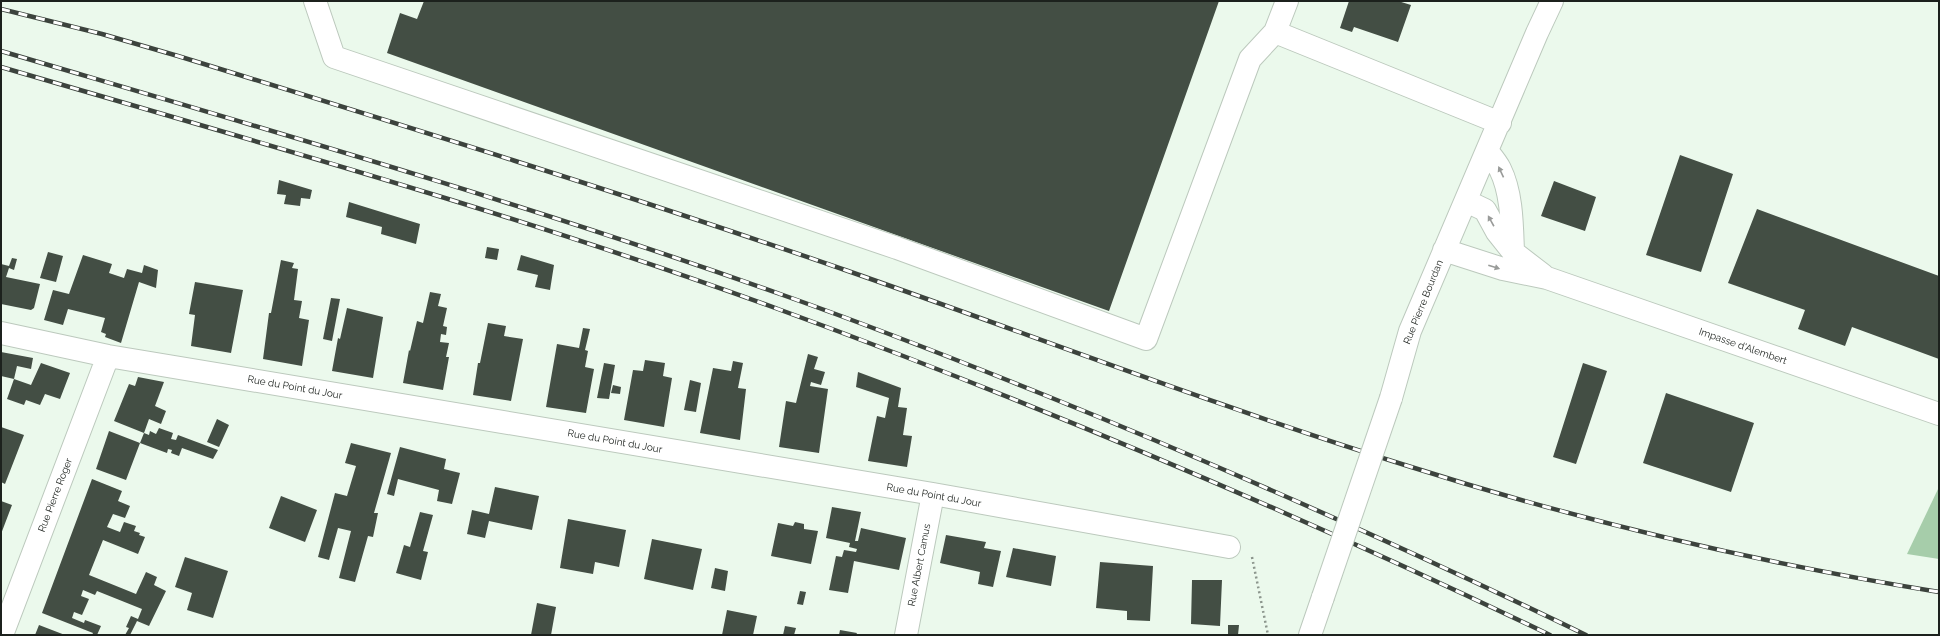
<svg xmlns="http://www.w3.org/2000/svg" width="1940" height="636" viewBox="0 0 1940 636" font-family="Raleway,sans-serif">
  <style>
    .green { fill: #a6cdaa }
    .building { fill: #434e44 }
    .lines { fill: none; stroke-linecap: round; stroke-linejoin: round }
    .minor-casing { stroke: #bcc9bd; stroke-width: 24 }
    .path { stroke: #8c968d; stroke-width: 2.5; stroke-dasharray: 2 3; stroke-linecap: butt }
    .minor { stroke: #fff; stroke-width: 22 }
    .rail-casing { stroke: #3c433d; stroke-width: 4.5 }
    .rail { stroke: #fff; stroke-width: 3; stroke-dasharray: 9; stroke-linecap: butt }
    .minor-bridge-casing { stroke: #bcc9bd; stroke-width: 24; stroke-linecap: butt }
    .minor-bridge { stroke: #fff; stroke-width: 22 }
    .oneway { fill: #999b99 }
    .labels { text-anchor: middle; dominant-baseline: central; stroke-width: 4; stroke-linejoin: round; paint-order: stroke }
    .street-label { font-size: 10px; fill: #1c211d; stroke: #fff }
  </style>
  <rect width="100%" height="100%" fill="#ebf9ec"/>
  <path class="green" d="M 1939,487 L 1939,559 L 1907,554 Z"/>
  <path class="building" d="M 424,1 L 1219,1 L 1109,311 L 387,53 L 400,13 L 417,19 Z
    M 1349,1 L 1398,1 L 1411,5 L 1398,42 L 1354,27 L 1352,32 L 1340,28 Z
    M 1680,155 L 1733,174 L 1701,272 L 1646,255 Z
    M 279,180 L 312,190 L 310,199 L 301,198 L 300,206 L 284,204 L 286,195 L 277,194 Z
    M 1554,181 L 1596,197 L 1585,231 L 1541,216 Z
    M 349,202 L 420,224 L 416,244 L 381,234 L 382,227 L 346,217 Z
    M 1757,209 L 1939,276 L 1939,359 L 1852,327 L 1845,346 L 1798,329 L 1805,310 L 1728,283 Z
    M 487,247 L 499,249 L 497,260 L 485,258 Z
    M 48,252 L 63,256 L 56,282 L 40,278 Z
    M 83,255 L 112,264 L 109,273 L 124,278 L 127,269 L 142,273 L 144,265 L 158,270 L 156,288 L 139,282 L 121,343 L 105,337 L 106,334 L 101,332 L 105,318 L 68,309 L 63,325 L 44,320 L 53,290 L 69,294 Z
    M 521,255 L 554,265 L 550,290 L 535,287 L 538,275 L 517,270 Z
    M 12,258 L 17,259 L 14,270 L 9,268 L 6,277 L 40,284 L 34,308 L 31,310 L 1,304 L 1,264 L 9,266 Z
    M 281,260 L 294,263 L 292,268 L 298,269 L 294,300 L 302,301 L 299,318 L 309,320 L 302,366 L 263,359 L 269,313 L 271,313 Z
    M 195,282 L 243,290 L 231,353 L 191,346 L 195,315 L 189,314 Z
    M 430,292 L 441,294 L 438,306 L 447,308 L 443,326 L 447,327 L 446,335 L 441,334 L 440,342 L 449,343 L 446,357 L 449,357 L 443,390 L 403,383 L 409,350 L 410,351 L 417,321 L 423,323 Z
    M 331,298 L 340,299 L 332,341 L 323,339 Z
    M 347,308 L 383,317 L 373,378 L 332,371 L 338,338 L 340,339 Z
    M 488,323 L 506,326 L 504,336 L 523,339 L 511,401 L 473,395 L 478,363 L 480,363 Z
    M 583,328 L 590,329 L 585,350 L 588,351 L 585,367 L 594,369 L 586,413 L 546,407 L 557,344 L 579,348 Z
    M 1,352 L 33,358 L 31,369 L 17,366 L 14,379 L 1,376 Z
    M 808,354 L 818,357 L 814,369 L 825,372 L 821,385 L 811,382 L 810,386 L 828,389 L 819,453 L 779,447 L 786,401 L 796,403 Z
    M 645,360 L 665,363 L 663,376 L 672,378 L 664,427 L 624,420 L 633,370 L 643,371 Z
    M 733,361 L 743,363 L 738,388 L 746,389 L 740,440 L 700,433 L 713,368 L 731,371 Z
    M 41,363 L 70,373 L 60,399 L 45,394 L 40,405 L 26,400 L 24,405 L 7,399 L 14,379 L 31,385 Z
    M 604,363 L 615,365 L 609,399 L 597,398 Z
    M 1583,363 L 1607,371 L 1576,464 L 1553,457 Z
    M 858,372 L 901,388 L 898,407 L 907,408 L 903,435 L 912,436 L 907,467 L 868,461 L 877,416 L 885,418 L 889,398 L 856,387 Z
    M 138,377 L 164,382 L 155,406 L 166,411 L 161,424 L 149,419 L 144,433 L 114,421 L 129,384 L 135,386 Z
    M 690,380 L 701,383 L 696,412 L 684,410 Z
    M 613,385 L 621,387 L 620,394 L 611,393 Z
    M 1666,393 L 1754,423 L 1731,492 L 1643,463 Z
    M 217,419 L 229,425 L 219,447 L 207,442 Z
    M 1,427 L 24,435 L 5,484 L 1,482 Z
    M 159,428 L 173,433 L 171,439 L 176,440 L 178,435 L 218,450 L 213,459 L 182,448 L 179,456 L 171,453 L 172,450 L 168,449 L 167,453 L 140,443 L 126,480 L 96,469 L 109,431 L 140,443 L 144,433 L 149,435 L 150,431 L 156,434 Z
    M 351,443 L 391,453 L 374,513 L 378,513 L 373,537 L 368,536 L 355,582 L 339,578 L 351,531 L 338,528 L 329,560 L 318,557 L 335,493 L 347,496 L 356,466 L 345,463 Z
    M 400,447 L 446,459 L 444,469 L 460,473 L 452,504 L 437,501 L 439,490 L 398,479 L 394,496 L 387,494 Z
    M 92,479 L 122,491 L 118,501 L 130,506 L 125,518 L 113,514 L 107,527 L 120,532 L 124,522 L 136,526 L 134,531 L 140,533 L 139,535 L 145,537 L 138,554 L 103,540 L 89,575 L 136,594 L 146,572 L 157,577 L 154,585 L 166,591 L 149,626 L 137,621 L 130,635 L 125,635 L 129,628 L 126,627 L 131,616 L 138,619 L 142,609 L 97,591 L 95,595 L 83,590 L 81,596 L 89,599 L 82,615 L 74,612 L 72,618 L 84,623 L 85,620 L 101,626 L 97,635 L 92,635 L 93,633 L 42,613 Z
    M 495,487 L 539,496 L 532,530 L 489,521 L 485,538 L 467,534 L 472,510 L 489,514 Z
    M 281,496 L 317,510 L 305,542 L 269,528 Z
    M 1,501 L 12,505 L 1,534 Z
    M 832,507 L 861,512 L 855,541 L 858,541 L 861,528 L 906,538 L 899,570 L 854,561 L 848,593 L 829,590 L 836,556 L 842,557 L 844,550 L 856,552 L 857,549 L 849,547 L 850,543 L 826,538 Z
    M 420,512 L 433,515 L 423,551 L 428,552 L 421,580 L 396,573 L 404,545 L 410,547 Z
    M 568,519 L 626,530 L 619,567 L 595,562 L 593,574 L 560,568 Z
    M 795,522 L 804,524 L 804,529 L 818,531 L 811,564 L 771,556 L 778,523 L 793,526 Z
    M 946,535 L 986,542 L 984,548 L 1001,551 L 993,587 L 978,584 L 980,572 L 940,563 Z
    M 652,539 L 702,549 L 693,590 L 644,579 Z
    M 1013,548 L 1056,556 L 1051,586 L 1006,577 Z
    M 185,557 L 228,571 L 213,618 L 187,610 L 192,593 L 175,587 Z
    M 1100,562 L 1153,566 L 1150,621 L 1127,620 L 1127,611 L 1096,608 Z
    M 715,568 L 728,571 L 725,591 L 711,588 Z
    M 1192,580 L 1222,580 L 1220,626 L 1191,624 Z
    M 800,591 L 806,592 L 803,605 L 797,604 Z
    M 537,603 L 556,607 L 551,635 L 531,635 Z
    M 727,610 L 757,616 L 753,635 L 722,635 Z
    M 39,625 L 65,635 L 35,635 Z
    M 1228,625 L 1239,625 L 1238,635 L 1228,635 Z
    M 785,626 L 796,628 L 794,635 L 783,635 Z
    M 840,630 L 857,633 L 856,635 L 839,635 Z"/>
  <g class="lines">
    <defs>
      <path id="minor" d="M 315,1 L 334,57 L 897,248 L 1146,339 L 1250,59 L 1275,32 L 1287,1
        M 1275,32 L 1500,123
        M 1488,152 C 1492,157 1497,163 1500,169 C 1512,193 1512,225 1513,252
        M 1466,201 L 1485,210 L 1497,232 L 1513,252 L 1543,275
        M 1444,250 L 1503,269 L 1547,278 L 1939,414
        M 1,333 L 108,356 L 933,494 L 1229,547
        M 1391,398 L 1410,331 L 1537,33 L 1552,1
        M 2,635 L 108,356
        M 906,635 L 933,494
        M 1310,635 L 1323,597"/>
    </defs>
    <use href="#minor" class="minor-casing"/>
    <path class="path" d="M 1252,557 L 1268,635"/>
    <use href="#minor" class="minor"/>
    <defs>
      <path id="rail" d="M 1,9 L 102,34 L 178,56 C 402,125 626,194 848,271 C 1034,336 1219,407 1408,466 C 1581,521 1759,563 1939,592
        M 1,51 C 262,128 524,203 780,294 C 868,325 955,359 1042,394 C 1226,468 1408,549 1586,635
        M 1,67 C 261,143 523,216 778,309 C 1040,405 1298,514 1550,635"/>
    </defs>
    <use href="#rail" class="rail-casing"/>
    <use href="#rail" class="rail"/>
    <defs>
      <path id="minor-bridge" d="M 1323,597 L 1391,398"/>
    </defs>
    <use href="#minor-bridge" class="minor-bridge-casing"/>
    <use href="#minor-bridge" class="minor-bridge"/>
  </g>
  <defs><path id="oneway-solid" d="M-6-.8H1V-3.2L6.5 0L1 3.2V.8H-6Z"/></defs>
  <g class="oneway">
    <use href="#oneway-solid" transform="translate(1501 172) rotate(-115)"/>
    <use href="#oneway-solid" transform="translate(1491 221) rotate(-119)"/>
    <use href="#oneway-solid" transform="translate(1494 267) rotate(18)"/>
  </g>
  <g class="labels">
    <g class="street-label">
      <text transform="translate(1423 302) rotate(-68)">Rue Pierre Bourdan</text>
      <text transform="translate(1743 346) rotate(19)">Impasse d'Alembert</text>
      <text transform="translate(295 387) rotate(10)">Rue du Point du Jour</text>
      <text transform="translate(615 441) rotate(10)">Rue du Point du Jour</text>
      <text transform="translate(55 495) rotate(-69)">Rue Pierre Roger</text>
      <text transform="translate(934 495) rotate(10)">Rue du Point du Jour</text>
      <text transform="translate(919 565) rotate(-79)">Rue Albert Camus</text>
    </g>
  </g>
  <rect width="1940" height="636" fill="none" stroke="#1c211d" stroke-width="4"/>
</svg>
